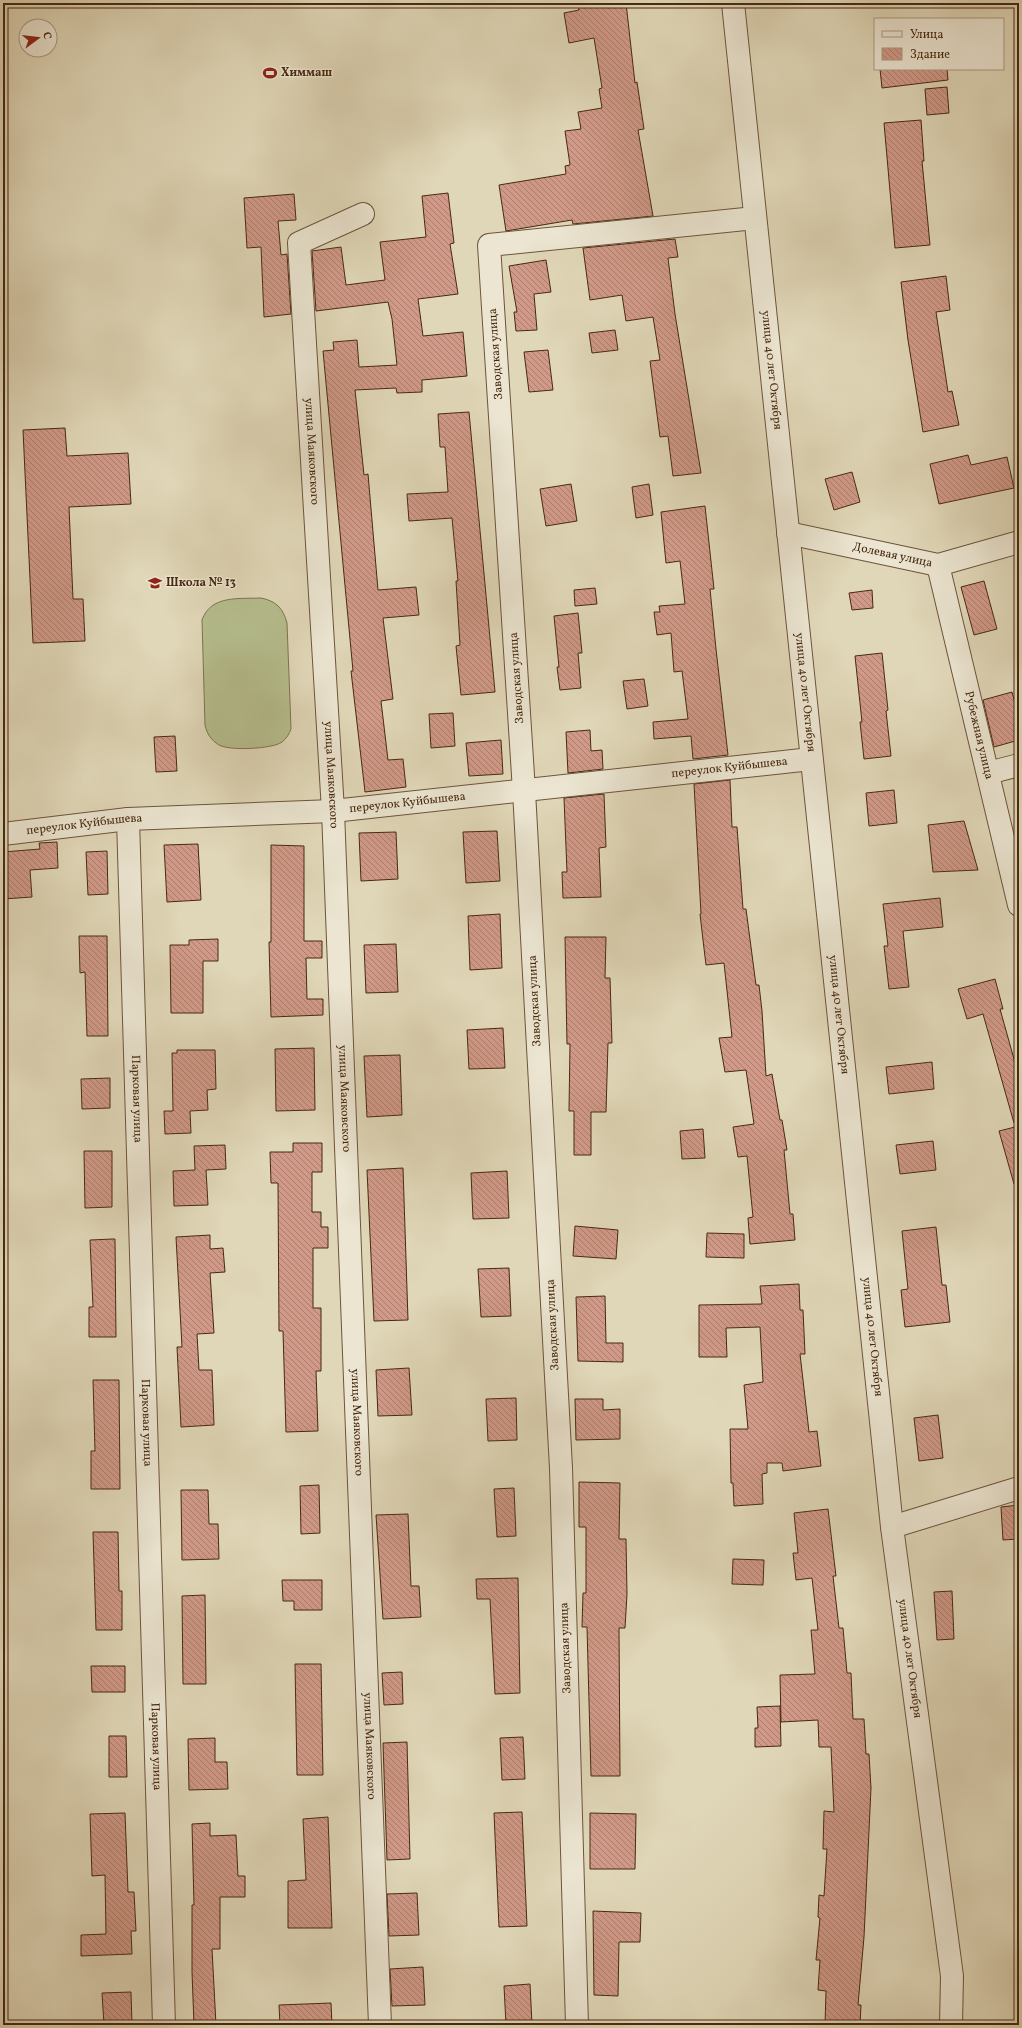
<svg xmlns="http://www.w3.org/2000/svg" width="1022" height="2028" viewBox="0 0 1022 2028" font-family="Vollkorn,serif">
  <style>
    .pitch { fill: #b5bd8d; stroke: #7e734e }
    .building { fill: url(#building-back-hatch); stroke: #482910 }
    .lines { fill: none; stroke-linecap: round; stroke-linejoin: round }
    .minor-casing { stroke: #6e543a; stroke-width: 24 }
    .tertiary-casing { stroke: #6e543a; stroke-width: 24 }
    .minor { stroke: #ebe5d1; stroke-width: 22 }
    .tertiary { stroke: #ebe5d1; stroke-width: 22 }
    .labels { text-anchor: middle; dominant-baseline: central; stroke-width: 3; stroke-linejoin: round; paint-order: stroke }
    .poi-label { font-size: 12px; font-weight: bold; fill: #482910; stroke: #ebe5d1; text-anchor: start }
    .street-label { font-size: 12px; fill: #482910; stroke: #ebe5d1 }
  </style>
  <defs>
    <pattern id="building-back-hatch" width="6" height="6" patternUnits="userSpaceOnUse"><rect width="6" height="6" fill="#d09988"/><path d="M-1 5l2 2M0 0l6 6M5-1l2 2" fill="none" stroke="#ab7d6e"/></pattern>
  </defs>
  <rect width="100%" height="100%" fill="#e0d7b8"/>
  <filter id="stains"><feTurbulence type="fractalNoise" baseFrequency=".005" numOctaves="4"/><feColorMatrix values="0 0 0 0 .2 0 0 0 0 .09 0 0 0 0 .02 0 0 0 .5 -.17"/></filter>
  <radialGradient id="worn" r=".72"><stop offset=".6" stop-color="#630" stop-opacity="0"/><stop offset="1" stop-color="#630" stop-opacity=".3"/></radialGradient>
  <path class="pitch" d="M 261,598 C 276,601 283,608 287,623 L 291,729 C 289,734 287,738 282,742 C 273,749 229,751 219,745 C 211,740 207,734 205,725 L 202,620 C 211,595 238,599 261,598 Z"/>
  <path class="building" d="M 578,3 L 626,3 L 635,83 L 637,82 L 644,129 L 638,130 L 653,216 L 573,224 L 572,220 L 506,231 L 499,185 L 566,174 L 565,166 L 570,165 L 565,131 L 581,129 L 578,112 L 602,108 L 599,89 L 602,88 L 594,38 L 569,43 L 564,13 L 579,10 Z
    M 880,69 L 947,69 L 948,80 L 882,88 Z
    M 947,87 L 949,113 L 927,115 L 925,89 Z
    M 921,120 L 924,161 L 922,161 L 930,245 L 895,248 L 884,123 Z
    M 448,193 L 454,243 L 450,244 L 458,294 L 418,299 L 423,336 L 463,332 L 467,376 L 422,380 L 422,392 L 397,393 L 396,388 L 355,390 L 364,475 L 368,474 L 378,590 L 416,587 L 419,615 L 383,618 L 393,699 L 381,701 L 388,760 L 403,759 L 406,787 L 365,792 L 351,671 L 353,671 L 323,351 L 334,350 L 333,342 L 357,340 L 359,367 L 397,365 L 392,319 L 388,302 L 316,311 L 312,251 L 341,247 L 346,285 L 385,280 L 380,242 L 426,237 L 422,196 Z
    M 294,194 L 296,220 L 278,221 L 281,255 L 287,254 L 291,314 L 264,317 L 261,247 L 247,248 L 244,198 Z
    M 675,239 L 678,257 L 668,258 L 675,314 L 701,473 L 673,476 L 668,436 L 660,437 L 650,361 L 660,360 L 653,317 L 626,321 L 622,295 L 590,300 L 583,248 Z
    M 546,260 L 551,292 L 534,294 L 537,330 L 516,331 L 514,312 L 517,312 L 509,266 Z
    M 946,276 L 950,310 L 936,312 L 948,392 L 952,391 L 959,425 L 923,432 L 908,340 L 901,282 Z
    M 615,330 L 618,350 L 592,353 L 589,333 Z
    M 548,350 L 553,390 L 529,392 L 524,352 Z
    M 469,412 L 495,692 L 461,695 L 456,646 L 460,645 L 456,581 L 458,581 L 452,518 L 409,521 L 407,494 L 448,492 L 445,447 L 440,447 L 438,414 Z
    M 65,428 L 67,456 L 128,453 L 131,504 L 69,507 L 73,599 L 83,599 L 85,641 L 33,643 L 23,430 Z
    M 968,455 L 971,465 L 1007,457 L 1014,488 L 939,504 L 930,464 Z
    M 852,472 L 860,502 L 834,510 L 825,479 Z
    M 571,484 L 577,521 L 546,526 L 540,489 Z
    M 649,484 L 653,515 L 636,518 L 632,487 Z
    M 705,506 L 714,589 L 710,589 L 716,649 L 728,755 L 693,759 L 691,736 L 654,739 L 653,722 L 688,719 L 682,671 L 674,672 L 671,633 L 657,635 L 654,612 L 660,612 L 659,606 L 685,604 L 680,561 L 666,563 L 661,512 Z
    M 984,581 L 997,629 L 974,635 L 961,587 Z
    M 595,588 L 597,604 L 575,606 L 574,590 Z
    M 872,590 L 873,608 L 852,610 L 849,593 Z
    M 578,613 L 582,653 L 578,653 L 581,688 L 560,690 L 557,667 L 559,667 L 554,616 Z
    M 882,653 L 888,710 L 886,711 L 891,756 L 864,759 L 860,722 L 862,722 L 855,656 Z
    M 644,679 L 648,706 L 627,709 L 623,681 Z
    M 1012,692 L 1019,718 L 1019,740 L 994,747 L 983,700 Z
    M 453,713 L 455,746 L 431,748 L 429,714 Z
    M 590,730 L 591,751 L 602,750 L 603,769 L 568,773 L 566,732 Z
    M 175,736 L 177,771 L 156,772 L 154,737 Z
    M 501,740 L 503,774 L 469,776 L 466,743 Z
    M 730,780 L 732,827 L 737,827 L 743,909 L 746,909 L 756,985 L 759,985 L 762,1011 L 766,1076 L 772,1074 L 780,1120 L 782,1120 L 787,1150 L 784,1150 L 790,1214 L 793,1214 L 795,1240 L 750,1244 L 748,1218 L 753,1217 L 747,1156 L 738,1157 L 733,1127 L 754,1124 L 746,1070 L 725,1072 L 719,1038 L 732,1037 L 724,963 L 706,965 L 703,940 L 700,914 L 701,914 L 694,784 Z
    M 894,790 L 897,823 L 869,826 L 866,793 Z
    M 604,794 L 606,847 L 599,848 L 601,897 L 563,898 L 562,872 L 567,872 L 564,798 Z
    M 964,821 L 978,870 L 933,872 L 928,825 Z
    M 497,831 L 500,881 L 466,883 L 463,832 Z
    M 396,832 L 398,879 L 361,881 L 359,833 Z
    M 57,842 L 58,868 L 30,870 L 32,897 L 3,899 L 3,852 L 40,849 L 39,843 Z
    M 198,844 L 201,900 L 167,902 L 164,845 Z
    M 271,845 L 304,846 L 304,941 L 322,941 L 322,958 L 306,958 L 307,999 L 323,999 L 323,1015 L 271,1017 L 269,942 L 271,942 Z
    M 107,851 L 108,894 L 88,895 L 86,852 Z
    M 940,898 L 943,927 L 903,931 L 909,987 L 889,989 L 884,946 L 888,946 L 883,904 Z
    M 500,914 L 502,968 L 470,970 L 468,916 Z
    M 79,936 L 107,936 L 108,1036 L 87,1036 L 85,972 L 80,973 Z
    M 565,937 L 606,937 L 605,978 L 610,978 L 612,1043 L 608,1043 L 606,1112 L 591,1112 L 591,1155 L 574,1155 L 574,1111 L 569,1111 L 570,1044 L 567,1044 Z
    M 218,939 L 218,961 L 203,961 L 203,1013 L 171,1013 L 170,945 L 189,945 L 189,940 Z
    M 396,944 L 398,992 L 366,993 L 364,945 Z
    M 995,979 L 1003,1009 L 1000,1009 L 1019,1077 L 1019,1122 L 1014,1123 L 983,1014 L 967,1019 L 958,989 Z
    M 503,1028 L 505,1068 L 469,1069 L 467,1030 Z
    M 314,1048 L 315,1110 L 276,1111 L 275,1049 Z
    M 177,1050 L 215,1050 L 216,1089 L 207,1090 L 208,1110 L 190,1111 L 191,1133 L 165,1134 L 164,1111 L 173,1111 L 172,1053 L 177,1053 Z
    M 400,1055 L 402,1115 L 367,1117 L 364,1056 Z
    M 932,1062 L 934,1089 L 889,1094 L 886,1067 Z
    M 110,1078 L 110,1108 L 82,1109 L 81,1079 Z
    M 1019,1126 L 1019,1184 L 1014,1184 L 999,1131 Z
    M 703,1129 L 705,1158 L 682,1159 L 680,1131 Z
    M 933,1141 L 936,1170 L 900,1174 L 896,1145 Z
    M 293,1143 L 322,1143 L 322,1172 L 312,1172 L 312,1212 L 321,1212 L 321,1227 L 328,1227 L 328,1248 L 313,1248 L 313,1308 L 321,1308 L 321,1371 L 316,1371 L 318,1431 L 286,1432 L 283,1331 L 279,1331 L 278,1183 L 271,1183 L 270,1152 L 293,1152 Z
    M 225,1145 L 226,1169 L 206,1170 L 208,1205 L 174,1206 L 173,1171 L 195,1170 L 194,1146 Z
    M 84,1151 L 112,1151 L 112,1207 L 85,1208 Z
    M 403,1168 L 408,1320 L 374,1321 L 367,1170 Z
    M 507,1171 L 509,1218 L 473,1219 L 471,1173 Z
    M 575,1226 L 618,1230 L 616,1259 L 573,1256 Z
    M 936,1227 L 942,1285 L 946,1285 L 950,1322 L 905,1327 L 901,1290 L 908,1289 L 902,1231 Z
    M 707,1233 L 744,1234 L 744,1258 L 706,1257 Z
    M 210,1235 L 210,1249 L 223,1248 L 225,1272 L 210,1273 L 214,1333 L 197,1334 L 199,1370 L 212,1370 L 214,1425 L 181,1427 L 177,1347 L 182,1347 L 176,1237 Z
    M 113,1239 L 115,1239 L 116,1337 L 89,1337 L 89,1307 L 93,1307 L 90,1240 Z
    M 509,1268 L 511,1316 L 481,1317 L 478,1269 Z
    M 799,1284 L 800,1310 L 803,1310 L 805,1354 L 800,1354 L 809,1432 L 817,1431 L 821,1466 L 783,1471 L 782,1463 L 767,1463 L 767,1473 L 762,1474 L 763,1504 L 734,1506 L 733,1483 L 731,1483 L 730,1429 L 748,1429 L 744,1385 L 763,1382 L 760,1327 L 726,1328 L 727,1357 L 699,1357 L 699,1305 L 762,1304 L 760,1286 Z
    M 605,1296 L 606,1343 L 623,1343 L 623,1362 L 578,1361 L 576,1297 Z
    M 409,1368 L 412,1415 L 378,1416 L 376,1370 Z
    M 93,1380 L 119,1380 L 120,1489 L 91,1489 L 91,1451 L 95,1451 Z
    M 516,1398 L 517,1440 L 488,1441 L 486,1399 Z
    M 575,1399 L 603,1399 L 603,1410 L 620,1409 L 620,1439 L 576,1440 Z
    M 938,1415 L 943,1458 L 919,1461 L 914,1418 Z
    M 579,1482 L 620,1483 L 619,1539 L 626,1539 L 627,1594 L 625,1628 L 619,1628 L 620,1776 L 591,1776 L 587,1627 L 582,1627 L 583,1593 L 586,1593 L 586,1527 L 579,1527 Z
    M 319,1485 L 320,1533 L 301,1534 L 300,1486 Z
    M 514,1488 L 516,1536 L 497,1537 L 494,1489 Z
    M 181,1490 L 208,1490 L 209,1524 L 218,1524 L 219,1559 L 182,1560 Z
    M 1019,1505 L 1019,1539 L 1003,1540 L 1001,1507 Z
    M 828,1509 L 836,1576 L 833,1576 L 839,1628 L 843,1628 L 847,1673 L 851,1673 L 853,1719 L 864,1719 L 866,1754 L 869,1754 L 871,1788 L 864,1937 L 858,2005 L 861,2005 L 860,2025 L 825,2025 L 826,1991 L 818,1990 L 820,1960 L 816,1960 L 820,1918 L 818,1917 L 819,1895 L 824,1896 L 827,1849 L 823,1849 L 824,1811 L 834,1812 L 831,1747 L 819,1747 L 818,1720 L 781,1722 L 780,1675 L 815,1674 L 811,1630 L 818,1630 L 812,1578 L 796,1580 L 793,1553 L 798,1553 L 794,1513 Z
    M 408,1514 L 411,1586 L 419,1586 L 421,1617 L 383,1619 L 376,1515 Z
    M 93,1532 L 118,1532 L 119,1591 L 122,1591 L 122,1630 L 96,1630 Z
    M 733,1559 L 764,1560 L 763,1585 L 732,1584 Z
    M 518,1578 L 520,1693 L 495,1694 L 490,1599 L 477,1599 L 476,1579 Z
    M 282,1580 L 322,1580 L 322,1610 L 294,1610 L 294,1601 L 283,1601 Z
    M 952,1591 L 954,1639 L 937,1640 L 934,1592 Z
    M 205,1595 L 206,1684 L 183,1684 L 182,1596 Z
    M 295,1664 L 321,1664 L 323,1775 L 297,1775 Z
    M 91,1666 L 125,1666 L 125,1692 L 92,1692 Z
    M 402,1672 L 403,1704 L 384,1705 L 382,1673 Z
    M 780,1706 L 781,1746 L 755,1747 L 755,1728 L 758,1728 L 757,1707 Z
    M 109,1736 L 126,1736 L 127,1777 L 109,1777 Z
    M 523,1737 L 525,1779 L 502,1780 L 500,1738 Z
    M 215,1738 L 215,1762 L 227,1762 L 228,1789 L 189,1790 L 188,1739 Z
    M 407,1742 L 410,1859 L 387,1860 L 383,1743 Z
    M 522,1812 L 527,1926 L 499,1927 L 494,1813 Z
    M 125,1813 L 128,1892 L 134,1892 L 136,1931 L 131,1931 L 132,1954 L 81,1956 L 81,1935 L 106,1934 L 105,1875 L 92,1876 L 90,1814 Z
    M 590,1813 L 636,1814 L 635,1869 L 590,1869 Z
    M 328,1817 L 332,1928 L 288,1928 L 288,1881 L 306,1880 L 303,1819 Z
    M 210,1823 L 210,1836 L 236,1835 L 238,1876 L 245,1876 L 245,1897 L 220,1897 L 220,1949 L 212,1949 L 216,2025 L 194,2025 L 192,1972 L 192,1905 L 194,1905 L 192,1824 Z
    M 417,1893 L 419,1935 L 389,1936 L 387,1894 Z
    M 593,1911 L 641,1913 L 640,1942 L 619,1942 L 618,1996 L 594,1995 Z
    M 423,1967 L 425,2005 L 392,2006 L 390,1969 Z
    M 530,1984 L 532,2024 L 506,2025 L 504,1986 Z
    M 131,1992 L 132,2025 L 104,2025 L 102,1993 Z
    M 331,2003 L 332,2025 L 280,2025 L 279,2005 Z"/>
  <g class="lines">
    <defs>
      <g id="minor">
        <path id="s1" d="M 363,214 L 299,243 L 333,811 L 380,2025"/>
        <path id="s2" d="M 788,533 L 938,565 L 1019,542"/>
        <path id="s3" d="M 938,565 L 1019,905"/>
        <path d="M 988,773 L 1019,765"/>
        <path id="s4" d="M 128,819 L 164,2025"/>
        <path id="s5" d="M 3,834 L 128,819 L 333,811 L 811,759"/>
        <path d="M 892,1527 L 1019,1488"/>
        <path d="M 577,2025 L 561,1468 L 524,791 L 489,245 L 755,218"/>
      </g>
      <g id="tertiary">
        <path id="s6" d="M 733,3 L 892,1527 L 952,1976 L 951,2025"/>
      </g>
    </defs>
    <use href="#minor" class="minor-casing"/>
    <use href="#tertiary" class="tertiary-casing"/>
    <use href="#minor" class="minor"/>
    <use href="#tertiary" class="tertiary"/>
  </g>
  <defs>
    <symbol id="stadium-bare" viewBox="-9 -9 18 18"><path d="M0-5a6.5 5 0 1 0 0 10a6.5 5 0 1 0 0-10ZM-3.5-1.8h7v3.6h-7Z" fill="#8f2418" stroke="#ebe5d1" stroke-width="2.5" paint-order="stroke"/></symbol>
    <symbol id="school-bare" viewBox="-9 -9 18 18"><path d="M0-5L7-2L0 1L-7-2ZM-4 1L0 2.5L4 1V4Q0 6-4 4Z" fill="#8f2418" stroke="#ebe5d1" stroke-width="2.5" paint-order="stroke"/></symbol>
  </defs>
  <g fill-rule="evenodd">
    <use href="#stadium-bare" x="260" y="63" width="20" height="20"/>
    <use href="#school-bare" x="145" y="573" width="20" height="20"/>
  </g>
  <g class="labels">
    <g class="poi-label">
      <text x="281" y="73">Химмаш</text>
      <text x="166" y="583">Школа № 13</text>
    </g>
    <g class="street-label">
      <text transform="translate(496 354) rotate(-94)">Заводская улица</text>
      <text stroke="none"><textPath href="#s6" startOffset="369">улица 40 лет Октября</textPath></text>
      <text stroke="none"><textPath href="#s1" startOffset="279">улица Маяковского</textPath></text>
      <text stroke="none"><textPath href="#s2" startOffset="107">Долевая улица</textPath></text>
      <text transform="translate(517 678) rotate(-94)">Заводская улица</text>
      <text stroke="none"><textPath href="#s6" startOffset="693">улица 40 лет Октября</textPath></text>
      <text stroke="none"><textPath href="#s3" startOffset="175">Рубежная улица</textPath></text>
      <text stroke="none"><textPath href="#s5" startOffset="730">переулок Куйбышева</textPath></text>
      <text stroke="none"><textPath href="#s1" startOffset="603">улица Маяковского</textPath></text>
      <text stroke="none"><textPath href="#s5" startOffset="406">переулок Куйбышева</textPath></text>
      <text stroke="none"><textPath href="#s5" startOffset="82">переулок Куйбышева</textPath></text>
      <text transform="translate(535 1001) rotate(-93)">Заводская улица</text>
      <text stroke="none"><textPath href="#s6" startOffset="1017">улица 40 лет Октября</textPath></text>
      <text stroke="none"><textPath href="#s4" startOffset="280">Парковая улица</textPath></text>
      <text stroke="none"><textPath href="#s1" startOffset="927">улица Маяковского</textPath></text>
      <text transform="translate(553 1325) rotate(-93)">Заводская улица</text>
      <text stroke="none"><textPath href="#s6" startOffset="1341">улица 40 лет Октября</textPath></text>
      <text stroke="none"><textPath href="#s4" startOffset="604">Парковая улица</textPath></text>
      <text stroke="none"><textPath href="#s1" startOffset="1251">улица Маяковского</textPath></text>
      <text transform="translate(566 1648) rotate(-92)">Заводская улица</text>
      <text stroke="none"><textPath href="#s6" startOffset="1665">улица 40 лет Октября</textPath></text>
      <text stroke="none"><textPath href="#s4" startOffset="928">Парковая улица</textPath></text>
      <text stroke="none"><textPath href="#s1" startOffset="1575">улица Маяковского</textPath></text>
    </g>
  </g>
  <rect width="1022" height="2028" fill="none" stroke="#e0d7b8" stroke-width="16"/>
  <rect x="4" y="4" width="1014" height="2020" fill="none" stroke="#482910" stroke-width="2"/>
  <rect x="8" y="8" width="1006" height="2012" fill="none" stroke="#482910"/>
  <rect x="874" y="18" width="130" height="52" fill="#ebe5d1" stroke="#aa9a84"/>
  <rect x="882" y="31" width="20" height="6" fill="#ebe5d1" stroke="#aa9a84"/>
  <text x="910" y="38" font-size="12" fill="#482910">Улица</text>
  <rect x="882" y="48" width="20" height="12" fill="url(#building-back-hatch)" stroke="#aa9a84"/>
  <text x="910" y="58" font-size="12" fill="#482910">Здание</text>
  <g transform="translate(38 38) rotate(75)"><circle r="19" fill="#ebe5d1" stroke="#aa9a84"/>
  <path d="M0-3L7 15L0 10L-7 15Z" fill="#8f2418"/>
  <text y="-6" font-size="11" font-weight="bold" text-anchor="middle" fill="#482910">С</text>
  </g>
  <rect width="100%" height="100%" filter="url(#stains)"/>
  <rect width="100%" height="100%" fill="url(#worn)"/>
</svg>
